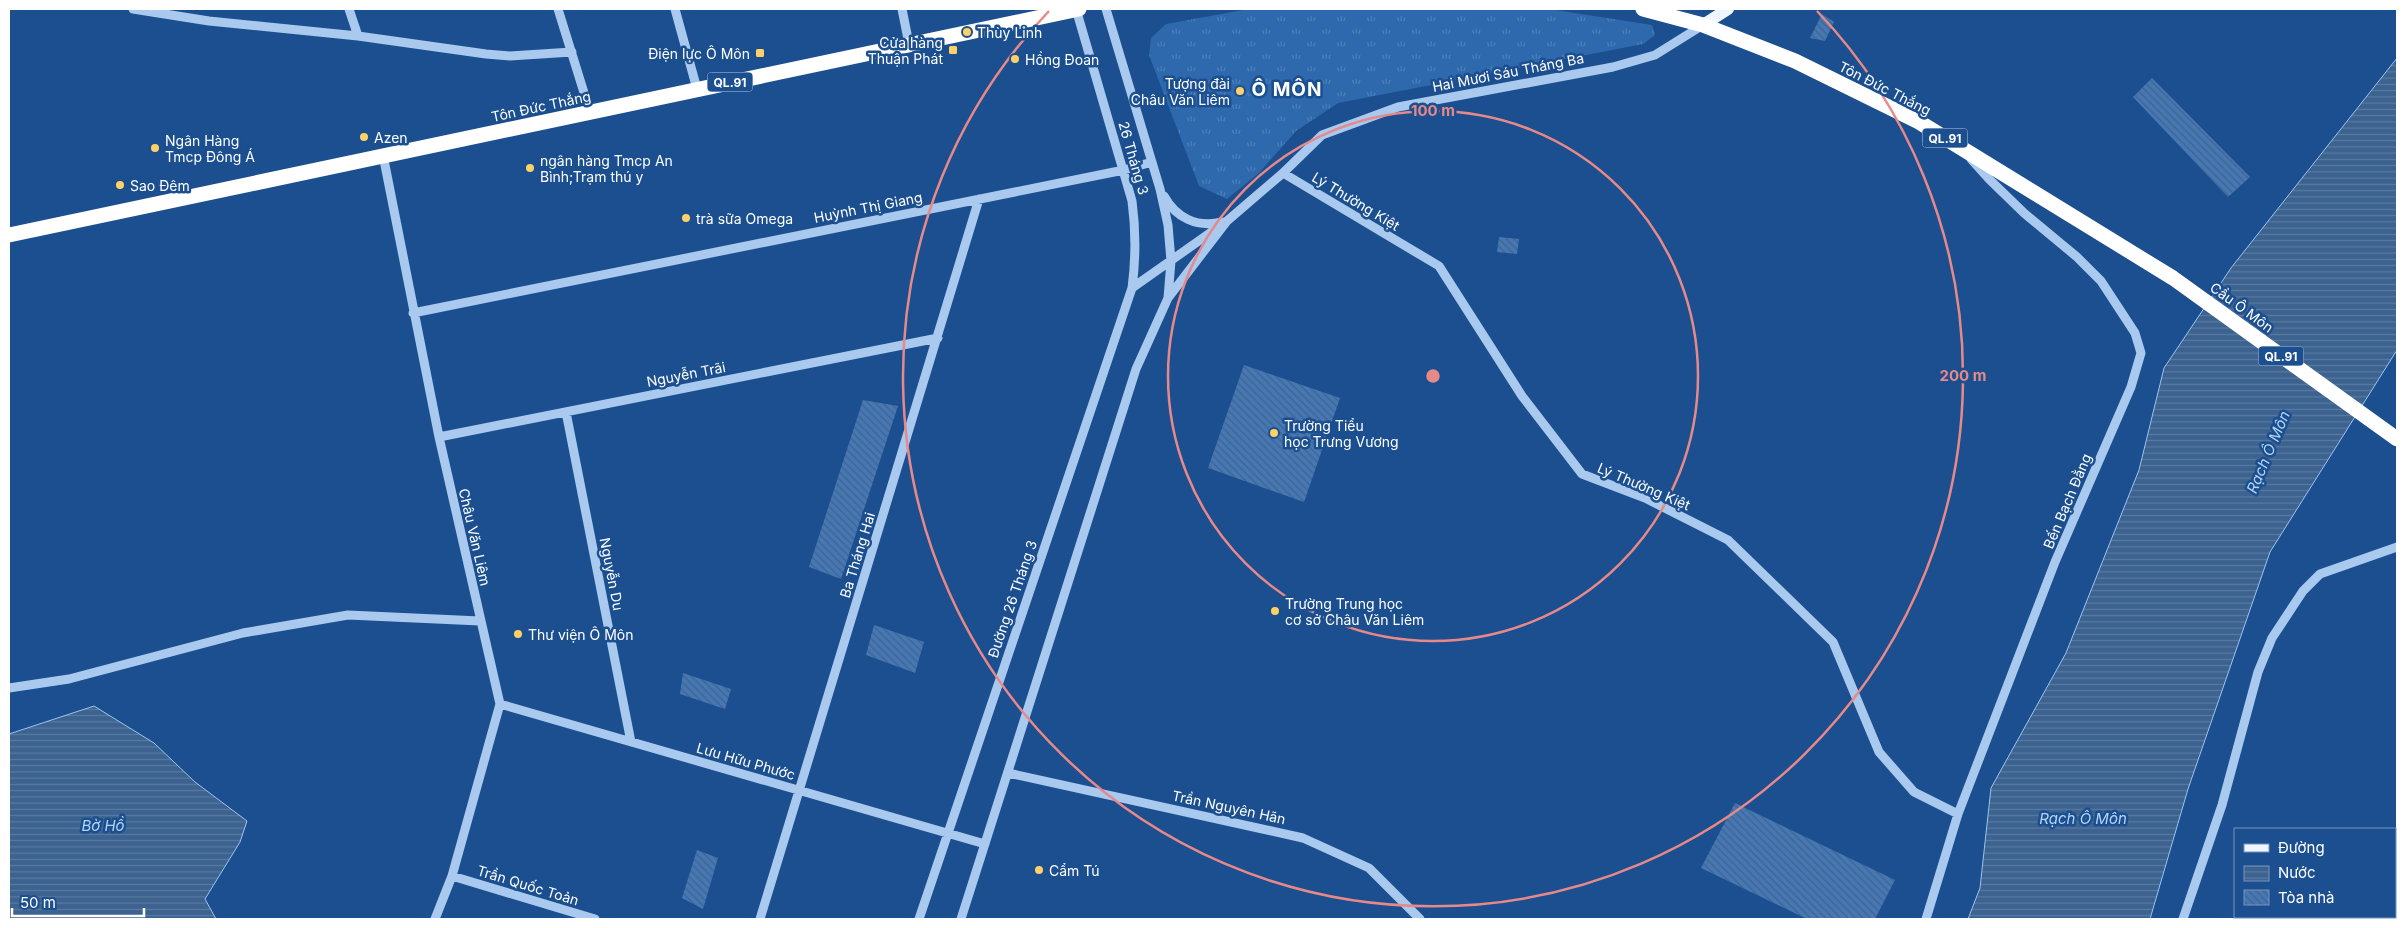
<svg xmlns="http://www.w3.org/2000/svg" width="2406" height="928" viewBox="0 0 2406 928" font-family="Inter,sans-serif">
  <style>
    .grass { fill: url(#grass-tufts) }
    .water { fill: url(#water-rules); stroke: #9cc4f0 }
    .building { fill: url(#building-back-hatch) }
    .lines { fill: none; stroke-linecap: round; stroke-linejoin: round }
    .minor { stroke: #a9c9ee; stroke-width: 9 }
    .major { stroke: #f0f6ff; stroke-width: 12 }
    .highway { stroke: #fff; stroke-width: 15 }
    .ring { fill: none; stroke: #e88989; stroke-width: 2.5 }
    .poi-dot { fill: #ffd166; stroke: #1b4f8f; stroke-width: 2 }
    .labels { text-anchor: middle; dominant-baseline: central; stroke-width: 5; stroke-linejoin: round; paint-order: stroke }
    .shield { fill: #1b4f8f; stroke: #bbcadd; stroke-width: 1 }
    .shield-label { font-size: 12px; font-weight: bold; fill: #fff }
    .poi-label { font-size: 14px; fill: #fff; stroke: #1b4f8f; text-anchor: start }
    .street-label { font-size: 14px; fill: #fff; stroke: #1b4f8f }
    .water-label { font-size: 15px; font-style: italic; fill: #b5d3f5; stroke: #1b4f8f }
    .district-label { font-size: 19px; font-weight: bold; letter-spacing: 1px; fill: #fff; stroke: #1b4f8f }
    .centre { fill: #e88989; stroke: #1b4f8f; stroke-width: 2.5 }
    .ring-label { font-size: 15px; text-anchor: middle; font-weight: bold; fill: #e88989; stroke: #1b4f8f; stroke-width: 5; stroke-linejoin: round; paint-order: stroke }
  </style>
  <defs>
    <pattern id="grass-tufts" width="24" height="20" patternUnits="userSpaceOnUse" patternTransform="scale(1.25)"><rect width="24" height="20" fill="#2e69ad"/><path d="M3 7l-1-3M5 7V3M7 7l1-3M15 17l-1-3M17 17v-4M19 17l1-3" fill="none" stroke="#4d80b9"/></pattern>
    <pattern id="water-rules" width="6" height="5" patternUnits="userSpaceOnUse" patternTransform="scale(1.25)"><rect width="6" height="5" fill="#3c6290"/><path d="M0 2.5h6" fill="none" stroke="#597aa1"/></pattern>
    <pattern id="building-back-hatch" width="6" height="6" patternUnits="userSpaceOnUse" patternTransform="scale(1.25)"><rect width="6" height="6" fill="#4478b7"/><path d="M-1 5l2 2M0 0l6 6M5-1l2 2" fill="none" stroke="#486282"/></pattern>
  </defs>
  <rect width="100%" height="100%" fill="#1b4f8f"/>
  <path class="grass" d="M 1249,9 L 1549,9 L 1652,25 L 1655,35 L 1643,44 L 1338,103 L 1296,131 L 1259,173 L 1227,199 L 1199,186 L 1149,55 L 1151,38 L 1166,24 Z"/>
  <path class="water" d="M 2397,58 L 2397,350 L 2270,552 L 2188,789 L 2150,919 L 1968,919 L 1980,888 L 1991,788 L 2066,653 L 2139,470 L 2164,368 L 2231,268 Z
    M 94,706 L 154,743 L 195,782 L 247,821 L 240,842 L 205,899 L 216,919 L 9,919 L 9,734 Z"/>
  <path class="building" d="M 1822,14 L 1834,22 L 1825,41 L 1810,38 Z
    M 2152,78 L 2250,177 L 2228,197 L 2133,97 Z
    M 1499,237 L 1519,239 L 1517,254 L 1497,252 Z
    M 1244,365 L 1340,398 L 1304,502 L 1208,468 Z
    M 863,400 L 898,406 L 841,579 L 809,567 Z
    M 874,625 L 924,642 L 915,673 L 866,655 Z
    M 683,673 L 731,689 L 725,709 L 680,694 Z
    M 1735,803 L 1895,880 L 1875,919 L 1807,919 L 1701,868 Z
    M 697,850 L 718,858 L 703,909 L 682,898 Z"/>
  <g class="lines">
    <path class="minor" d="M 133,9 L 209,21 L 358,36 L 486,54 L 510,56 L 572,52
      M 349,9 L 358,36
      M 558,9 L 590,112
      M 675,9 L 697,89
      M 902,9 L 909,44
      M 1106,9 L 1160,189 L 1168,225 L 1171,261 L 1168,298
      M 383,155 L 439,437 L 500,704 L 452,876 L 435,919
      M 1283,173 L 1439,266 L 1522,396 L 1582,474 L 1645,498 L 1728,540 L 1833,642 L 1879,752 L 1914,792 L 1958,814
      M 1164,196 C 1176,218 1197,228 1222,222
      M 1132,288 L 1227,221 L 1283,173 L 1322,135 L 1398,107 L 1613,67 L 1655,55 L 1703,25
      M 413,313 L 1124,170 L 1152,162
      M 566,412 L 631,742
      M 439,437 L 938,338
      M 9,688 L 69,679 L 243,633 L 348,615 L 480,621
      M 500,704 L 985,844
      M 1008,773 L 1303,838 L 1369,868 L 1420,919
      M 452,876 L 595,919
      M 760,919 L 979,199
      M 919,919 L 1132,288 C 1136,258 1136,231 1132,201 L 1076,9
      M 961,919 L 1136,369 L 1168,298 L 1227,221
      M 1926,919 L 1958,814 L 2055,562 L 2131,387 L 2141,353 L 2135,333 L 2101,281 L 2077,257 L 2024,213 L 1989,179 L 1971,159
      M 2183,919 L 2222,805 L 2258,672 L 2272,638 L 2303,591 L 2320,574 L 2397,547"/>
    <path class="major" d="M 1703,25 L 1728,9"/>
    <path class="highway" d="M 1643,9 L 1703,25 L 1795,61 L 1919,122 L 2173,278 L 2397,439
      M 9,235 L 1079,9"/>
  </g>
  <g class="ring">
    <circle cx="1433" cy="376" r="265"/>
    <path d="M1817 11A530 530 0 1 1 1049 11"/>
  </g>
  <g class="poi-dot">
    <circle cx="967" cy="32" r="5"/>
    <rect x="948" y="45" width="10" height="10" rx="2.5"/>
    <rect x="755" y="48" width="10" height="10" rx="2.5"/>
    <circle cx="1015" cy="59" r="5"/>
    <circle cx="1240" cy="91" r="5"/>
    <circle cx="364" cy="137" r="5"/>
    <circle cx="155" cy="148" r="5"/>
    <circle cx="530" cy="168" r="5"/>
    <circle cx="120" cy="185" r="5"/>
    <circle cx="686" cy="218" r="5"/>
    <circle cx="1274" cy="433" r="5"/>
    <circle cx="1275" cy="611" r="5"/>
    <circle cx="518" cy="634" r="5"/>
    <circle cx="1039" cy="870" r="5"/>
  </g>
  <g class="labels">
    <g class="shield">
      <rect x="707.5" y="72.5" width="45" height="19" rx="4"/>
      <rect x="1922.5" y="128.5" width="45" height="19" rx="4"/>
      <rect x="2258.5" y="346.5" width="45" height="19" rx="4"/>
    </g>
    <g class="shield-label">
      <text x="730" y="82">QL.91</text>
      <text x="1945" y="138">QL.91</text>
      <text x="2281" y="356">QL.91</text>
    </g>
    <g class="poi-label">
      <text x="977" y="32">Thùy Linh</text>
      <text x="943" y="42" text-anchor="end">Cửa hàng<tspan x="943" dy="16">Thuận Phát</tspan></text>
      <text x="750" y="53" text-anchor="end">Điện lực Ô Môn</text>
      <text x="1025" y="59">Hồng Đoan</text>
      <text x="1230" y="83" text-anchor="end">Tượng đài<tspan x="1230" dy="16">Châu Văn Liêm</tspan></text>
      <text x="374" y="137">Azen</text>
      <text x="165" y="140">Ngân Hàng<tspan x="165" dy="16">Tmcp Đông Á</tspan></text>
      <text x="540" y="160">ngân hàng Tmcp An<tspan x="540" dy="16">Bình;Trạm thú y</tspan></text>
      <text x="130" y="185">Sao Đêm</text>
      <text x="696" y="218">trà sữa Omega</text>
      <text x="1284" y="425">Trường Tiểu<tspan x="1284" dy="16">học Trưng Vương</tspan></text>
      <text x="1285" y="603">Trường Trung học<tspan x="1285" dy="16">cơ sở Châu Văn Liêm</tspan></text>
      <text x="528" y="634">Thư viện Ô Môn</text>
      <text x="1049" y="870">Cẩm Tú</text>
    </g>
    <g class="street-label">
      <text transform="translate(1508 72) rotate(-11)">Hai Mươi Sáu Tháng Ba</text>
      <text transform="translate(1885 88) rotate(27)">Tôn Đức Thắng</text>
      <text transform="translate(541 106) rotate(-12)">Tôn Đức Thắng</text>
      <text transform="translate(1134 158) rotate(74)">26 Tháng 3</text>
      <text transform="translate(1356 201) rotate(31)">Lý Thường Kiệt</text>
      <text transform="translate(868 207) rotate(-11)">Huỳnh Thị Giang</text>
      <text transform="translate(2242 307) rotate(36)">Cầu Ô Môn</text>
      <text transform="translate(686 374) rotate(-11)">Nguyễn Trãi</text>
      <text transform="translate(1644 486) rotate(23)">Lý Thường Kiệt</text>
      <text transform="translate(2067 501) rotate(-67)">Bến Bạch Đằng</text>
      <text transform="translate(475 537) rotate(77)">Châu Văn Liêm</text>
      <text transform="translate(857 555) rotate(-73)">Ba Tháng Hai</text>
      <text transform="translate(612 574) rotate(79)">Nguyễn Du</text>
      <text transform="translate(1012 599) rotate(-71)">Đường 26 Tháng 3</text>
      <text transform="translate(746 761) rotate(16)">Lưu Hữu Phước</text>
      <text transform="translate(1229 807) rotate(12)">Trần Nguyên Hãn</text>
      <text transform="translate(528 885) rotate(17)">Trần Quốc Toản</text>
    </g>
    <g class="water-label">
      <text transform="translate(2268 452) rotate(-67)">Rạch Ô Môn</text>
      <text x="2083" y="818">Rạch Ô Môn</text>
      <text x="103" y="825">Bờ Hồ</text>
    </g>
    <g class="district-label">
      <text x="1287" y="89">Ô MÔN</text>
    </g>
  </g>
  <circle cx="1433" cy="376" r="8" class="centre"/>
  <g class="ring-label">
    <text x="1433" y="116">100 m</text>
    <text x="1963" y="381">200 m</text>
  </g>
  <rect width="2406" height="928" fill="none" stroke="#ffffff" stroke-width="20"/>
  <rect x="2234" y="828" width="162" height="90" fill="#1b4f8f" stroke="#7695bc"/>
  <rect x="2244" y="844" width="25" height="8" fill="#f0f6ff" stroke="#7695bc"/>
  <text x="2278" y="853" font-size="15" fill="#ffffff">Đường</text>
  <rect x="2244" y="866" width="25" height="15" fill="url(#water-rules)" stroke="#7695bc"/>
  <text x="2278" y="878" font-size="15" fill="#ffffff">Nước</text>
  <rect x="2244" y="890" width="25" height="15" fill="url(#building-back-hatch)" stroke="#7695bc"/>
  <text x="2278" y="903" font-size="15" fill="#ffffff">Tòa nhà</text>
  <path d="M12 908v8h132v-8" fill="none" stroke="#ffffff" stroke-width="2.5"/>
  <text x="20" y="908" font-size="15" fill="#ffffff" stroke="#1b4f8f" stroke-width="4" paint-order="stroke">50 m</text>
</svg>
